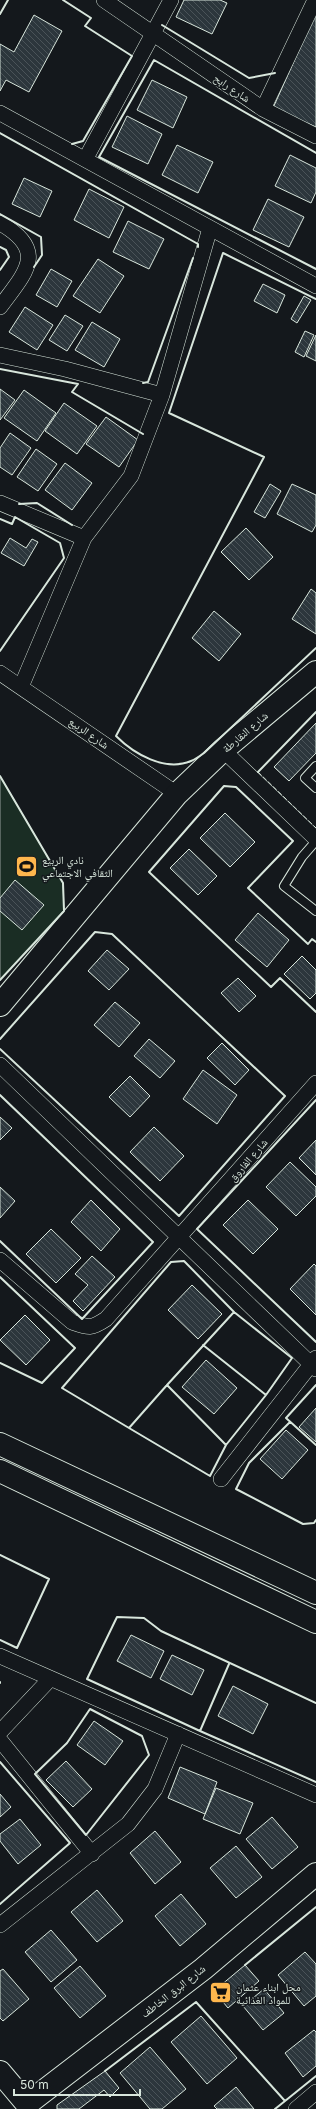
<svg xmlns="http://www.w3.org/2000/svg" width="316" height="2109" viewBox="0 0 316 2109" font-family="Inter,'Noto Naskh Arabic',sans-serif">
  <style>
    .garden { fill: #1a2d24; stroke: #939e99 }
    .building { fill: url(#building-back-hatch); stroke: #d8e6dc }
    .lines { fill: none; stroke-linecap: round; stroke-linejoin: round }
    .lane-casing { stroke: #d8e6dc; stroke-width: 10 }
    .street-casing { stroke: #d8e6dc; stroke-width: 16 }
    .primary-casing { stroke: #d8e6dc; stroke-width: 24 }
    .lane { stroke: #14181c; stroke-width: 8 }
    .street { stroke: #14181c; stroke-width: 15 }
    .primary { stroke: #14181c; stroke-width: 22 }
    .fence { stroke: #d8e6dc; stroke-width: 1; stroke-dasharray: 5 2; stroke-linecap: butt }
    .wall { stroke: #d8e6dc; stroke-width: 2 }
    .labels { text-anchor: middle; dominant-baseline: central; stroke-width: 3; stroke-linejoin: round; paint-order: stroke }
    .street-label { font-size: 11px; fill: #d8e6dc; stroke: #14181c }
    .poi-label { font-size: 11px; fill: #d8e6dc; stroke: #14181c; text-anchor: start }
  </style>
  <defs>
    <pattern id="building-back-hatch" width="6" height="6" patternUnits="userSpaceOnUse"><rect width="6" height="6" fill="#2c363c"/><path d="M-1 5l2 2M0 0l6 6M5-1l2 2" fill="none" stroke="#4a5358"/></pattern>
  </defs>
  <rect width="100%" height="100%" fill="#14181c"/>
  <path class="garden" d="M 0,776 L 63,883 L 64,911 L 0,980 Z"/>
  <path class="building" d="M 184,0 L 220,0 L 227,3 L 212,34 L 176,17 Z
    M 316,12 L 316,127 L 273,108 Z
    M 34,15 L 62,31 L 29,92 L 6,80 L 0,91 L 0,44 L 14,52 Z
    M 152,80 L 187,97 L 173,128 L 137,110 Z
    M 127,116 L 162,134 L 148,164 L 112,147 Z
    M 177,145 L 213,162 L 198,193 L 162,175 Z
    M 290,155 L 316,168 L 316,192 L 311,203 L 275,186 Z
    M 24,178 L 52,191 L 40,217 L 12,204 Z
    M 89,189 L 124,207 L 109,238 L 74,220 Z
    M 268,199 L 304,217 L 289,247 L 253,230 Z
    M 128,221 L 164,239 L 149,269 L 113,252 Z
    M 98,259 L 124,276 L 100,313 L 73,296 Z
    M 51,269 L 72,281 L 57,307 L 36,295 Z
    M 263,284 L 285,295 L 277,313 L 254,301 Z
    M 304,296 L 311,300 L 297,323 L 291,319 Z
    M 25,307 L 53,325 L 37,350 L 9,332 Z
    M 65,315 L 83,326 L 67,351 L 49,340 Z
    M 92,322 L 120,339 L 104,367 L 75,350 Z
    M 305,331 L 314,335 L 304,357 L 295,352 Z
    M 316,335 L 316,361 L 306,356 Z
    M 0,389 L 15,400 L 0,420 Z
    M 24,390 L 56,413 L 37,441 L 4,418 Z
    M 64,403 L 97,426 L 77,454 L 45,431 Z
    M 106,417 L 138,440 L 119,467 L 86,444 Z
    M 10,433 L 31,448 L 12,475 L 0,467 L 0,448 Z
    M 36,449 L 57,464 L 38,491 L 17,477 Z
    M 65,463 L 92,483 L 72,510 L 45,490 Z
    M 270,484 L 281,491 L 265,518 L 254,512 Z
    M 292,484 L 316,495 L 316,525 L 312,532 L 277,514 Z
    M 246,528 L 273,557 L 249,580 L 221,552 Z
    M 10,538 L 26,548 L 32,539 L 38,542 L 24,566 L 1,553 Z
    M 311,589 L 316,593 L 316,634 L 292,619 Z
    M 214,611 L 241,634 L 219,661 L 192,638 Z
    M 316,723 L 316,753 L 289,781 L 274,767 Z
    M 225,813 L 255,842 L 230,867 L 200,838 Z
    M 189,849 L 217,876 L 198,895 L 170,868 Z
    M 15,880 L 44,905 L 22,930 L 0,911 L 0,898 Z
    M 258,913 L 289,940 L 267,967 L 235,940 Z
    M 107,950 L 129,969 L 109,990 L 88,971 Z
    M 302,956 L 316,970 L 316,993 L 310,999 L 284,974 Z
    M 238,978 L 256,996 L 239,1012 L 221,993 Z
    M 115,1002 L 140,1023 L 119,1047 L 94,1025 Z
    M 149,1039 L 175,1061 L 160,1078 L 134,1056 Z
    M 222,1043 L 249,1070 L 235,1085 L 207,1058 Z
    M 203,1070 L 237,1095 L 217,1124 L 183,1099 Z
    M 130,1076 L 150,1096 L 130,1117 L 109,1097 Z
    M 0,1117 L 12,1128 L 0,1140 Z
    M 154,1127 L 184,1156 L 160,1181 L 130,1152 Z
    M 316,1140 L 316,1175 L 299,1158 Z
    M 290,1162 L 316,1187 L 316,1196 L 296,1216 L 266,1187 Z
    M 0,1187 L 15,1201 L 0,1218 Z
    M 91,1200 L 120,1229 L 101,1251 L 71,1222 Z
    M 248,1200 L 278,1229 L 253,1254 L 223,1225 Z
    M 51,1229 L 81,1258 L 56,1283 L 26,1254 Z
    M 92,1256 L 115,1277 L 83,1311 L 73,1301 L 88,1285 L 75,1274 Z
    M 314,1264 L 316,1266 L 316,1315 L 290,1289 Z
    M 192,1285 L 222,1314 L 198,1339 L 168,1310 Z
    M 25,1315 L 50,1340 L 26,1365 L 0,1340 Z
    M 206,1360 L 237,1388 L 214,1414 L 182,1387 Z
    M 316,1408 L 316,1442 L 299,1427 Z
    M 286,1430 L 308,1450 L 282,1479 L 260,1459 Z
    M 131,1635 L 164,1651 L 151,1678 L 117,1661 Z
    M 172,1655 L 204,1670 L 192,1695 L 160,1679 Z
    M 233,1686 L 268,1704 L 253,1734 L 218,1716 Z
    M 94,1721 L 123,1741 L 105,1765 L 77,1745 Z
    M 66,1761 L 92,1789 L 73,1807 L 46,1780 Z
    M 180,1767 L 217,1782 L 205,1814 L 168,1798 Z
    M 216,1788 L 253,1803 L 240,1834 L 203,1819 Z
    M 0,1794 L 11,1807 L 0,1817 Z
    M 272,1817 L 298,1847 L 272,1869 L 246,1839 Z
    M 20,1819 L 41,1845 L 18,1864 L 0,1841 L 0,1834 Z
    M 155,1831 L 181,1862 L 155,1884 L 130,1853 Z
    M 236,1846 L 262,1877 L 236,1898 L 210,1868 Z
    M 97,1890 L 123,1921 L 97,1942 L 71,1912 Z
    M 181,1894 L 206,1924 L 180,1946 L 155,1916 Z
    M 51,1930 L 77,1960 L 51,1982 L 25,1952 Z
    M 305,1952 L 316,1964 L 316,1996 L 304,2006 L 278,1975 Z
    M 245,1965 L 259,1981 L 228,2008 L 214,1991 Z
    M 80,1966 L 106,1996 L 80,2018 L 54,1988 Z
    M 3,1969 L 29,1999 L 3,2021 L 0,2018 L 0,1971 Z
    M 264,1989 L 284,2013 L 263,2030 L 243,2006 Z
    M 201,2016 L 237,2058 L 207,2084 L 171,2042 Z
    M 314,2030 L 316,2032 L 316,2066 L 303,2077 L 285,2053 Z
    M 150,2047 L 186,2089 L 162,2109 L 150,2109 L 120,2073 Z
    M 105,2071 L 119,2088 L 110,2097 L 104,2090 L 79,2109 L 57,2109 L 57,2105 Z
    M 236,2087 L 254,2109 L 217,2109 L 214,2106 Z"/>
  <g class="lines">
    <defs>
      <path id="lane" d="M 316,766 L 305,778 L 316,788
        M 316,841 L 302,857 L 284,886 L 316,911"/>
      <path id="street" d="M 104,0 L 263,109 L 316,136
        M 263,109 L 315,0
        M 0,113 L 316,286
        M 86,158 L 171,0
        M 0,223 C 49,251 25,273 0,307
        M 0,355 L 65,369 L 162,395
        M 0,503 L 84,538
        M 0,673 L 177,794
        M 21,687 L 84,538 L 131,476 L 162,395 L 210,228
        M 223,750 L 316,839
        M 0,1065 L 316,1369
        M 0,1260 L 72,1322 C 89,1328 91,1329 106,1319 L 316,1083
        M 221,1479 L 316,1358
        M 0,1656 L 316,1795
        M 0,1732 L 50,1679
        M 0,1740 L 92,1854
        M 0,1925 L 128,1824 L 155,1789 L 178,1734
        M 296,2109 L 316,2092"/>
      <path id="primary" d="M 0,1005 L 177,794 L 223,750 L 316,672
        M 0,1444 L 316,1593
        M 0,1471 L 316,1622
        M 0,2072 L 27,2104 L 203,1969 L 316,1874"/>
    </defs>
    <use href="#lane" class="lane-casing"/>
    <use href="#street" class="street-casing"/>
    <use href="#primary" class="primary-casing"/>
    <use href="#lane" class="lane"/>
    <use href="#street" class="street"/>
    <use href="#primary" class="primary"/>
    <path class="fence" d="M 258,772 L 316,828"/>
    <path class="wall" d="M 63,0 L 91,18 L 85,26 L 132,56 L 83,141 L 72,144
      M 0,14 L 8,0
      M 162,25 L 249,78 L 275,73
      M 0,133 L 198,244 L 198,247
      M 316,153 L 154,60 L 99,157 L 316,269
      M 0,214 L 41,237 L 42,255 L 34,267
      M 0,247 L 6,250 L 9,257 L 0,270
      M 316,299 L 223,253 L 169,413 L 264,457 L 116,736 C 134,754 165,772 191,761 C 196,759 200,756 204,753 L 316,648
      M 0,369 L 78,384 L 72,392 L 143,434
      M 143,383 L 148,382 L 193,258
      M 19,504 L 37,503 L 72,525
      M 0,519 L 12,524 L 15,517 L 60,543 L 64,558 L 0,651
      M 258,772 L 316,712
      M 0,776 L 63,883 L 64,911 L 0,980
      M 316,942 L 312,939 L 308,944 L 248,888 L 293,841 L 236,787 L 224,786 L 149,872 L 271,987 L 280,978 L 316,1012
      M 0,1039 L 95,932 L 112,934 L 285,1096 L 179,1216 L 0,1049
      M 0,1095 L 153,1242 L 82,1319 L 0,1241
      M 316,1100 L 197,1229 L 316,1342
      M 0,1277 L 75,1348 L 42,1383 L 0,1363
      M 203,1345 L 266,1395 L 226,1445 L 167,1385 L 234,1312 L 292,1358 L 266,1395
      M 167,1385 L 129,1428 L 210,1476 L 226,1445
      M 316,1385 L 286,1418 L 316,1445
      M 290,1422 L 249,1463 L 236,1489 L 303,1524 L 314,1523 L 316,1520
      M 129,1428 L 62,1388 L 171,1262 L 184,1261 L 234,1312
      M 0,1555 L 49,1579 L 17,1648 L 0,1640
      M 229,1664 L 200,1731 L 316,1782
      M 0,1682 L 0,1683
      M 90,1709 L 142,1736 L 149,1755 L 86,1835 L 35,1774 L 67,1743 Z
      M 200,1731 L 87,1679 L 117,1617 L 144,1618 L 161,1631 L 316,1703
      M 0,1762 L 70,1843 L 0,1904
      M 245,1965 L 316,1907
      M 105,2071 L 196,2002 L 285,2101 L 275,2109
      M 285,2101 L 316,2076"/>
  </g>
  <defs>
    <symbol id="stadium-square" viewBox="-11 -11 22 22"><rect x="-9" y="-9" width="18" height="18" rx="4" fill="#ffb74d" stroke="#14181c"/><path d="M0-5a6.5 5 0 1 0 0 10a6.5 5 0 1 0 0-10ZM-3.5-1.8h7v3.6h-7Z" fill="#111"/></symbol>
    <symbol id="supermarket-square" viewBox="-11 -11 22 22"><rect x="-9" y="-9" width="18" height="18" rx="4" fill="#ffb74d" stroke="#14181c"/><path d="M-6-5.5h2.5l.6 2H6L4.5 2H-2.5L-4.4-4H-6ZM-1.5 3.2a1.3 1.3 0 1 0 .1 0ZM3 3.2a1.3 1.3 0 1 0 .1 0Z" fill="#111"/></symbol>
  </defs>
  <g fill-rule="evenodd">
    <use href="#stadium-square" x="14" y="854" width="25" height="25"/>
    <use href="#supermarket-square" x="208" y="1980" width="25" height="25"/>
  </g>
  <g class="labels">
    <g class="street-label">
      <text transform="translate(232 88) rotate(34)">شارع رابح</text>
      <text transform="translate(245 732) rotate(-41)">شارع النقارطة</text>
      <text transform="translate(89 733) rotate(35)">شارع الربيع</text>
      <text transform="translate(248 1160) rotate(-49)">شارع الفاروق</text>
      <text transform="translate(173 1991) rotate(-38)">شارع البرق الخاطف</text>
    </g>
    <g class="poi-label">
      <text x="42" y="860">نادي الربيع<tspan x="42" dy="13">الثقافي الاجتماعي</tspan></text>
      <text x="236" y="1987">محل ابناء عثمان<tspan x="236" dy="13">للمواد الغذائية</tspan></text>
    </g>
  </g>
  <path d="M14 2089v6h126v-6" fill="none" stroke="#d8e6dc" stroke-width="2"/>
  <text x="20" y="2089" font-size="12" fill="#d8e6dc" stroke="#14181c" stroke-width="3" paint-order="stroke">50 m</text>
</svg>
